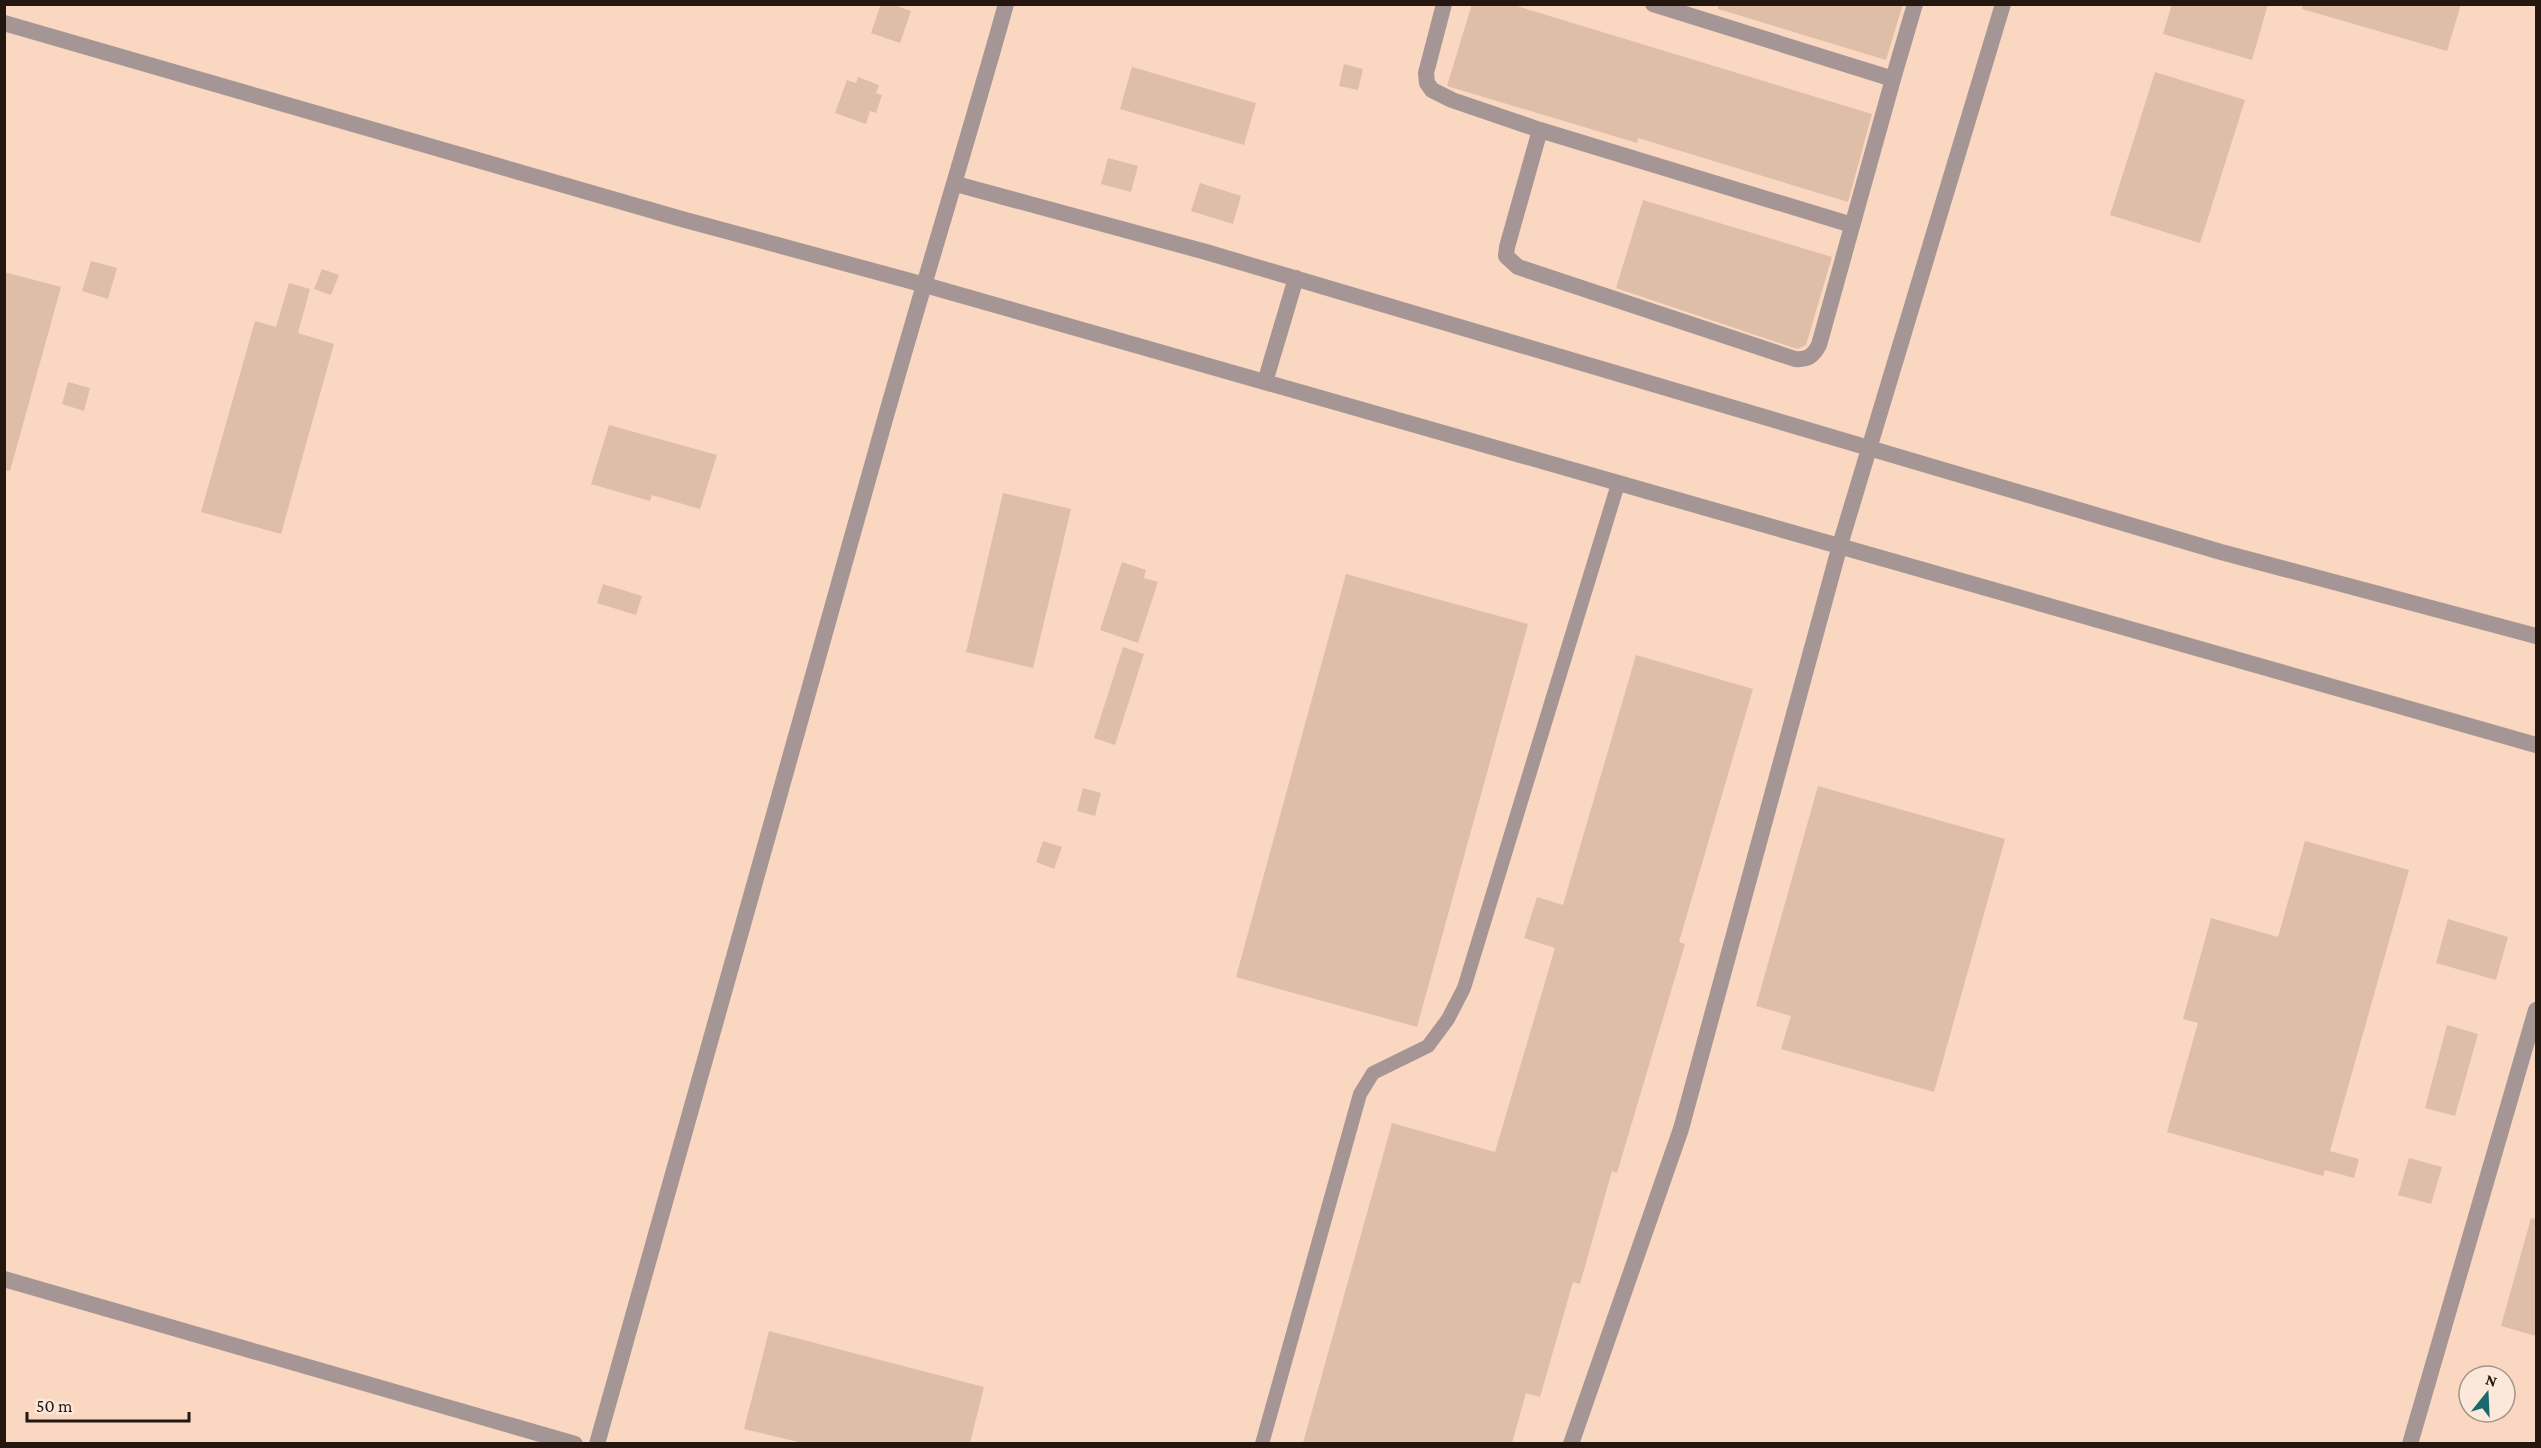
<svg xmlns="http://www.w3.org/2000/svg" width="2541" height="1448" viewBox="0 0 2541 1448" font-family="'Crimson Pro',serif">
  <style>
    .building { fill: #dfbea8 }
    .lines { fill: none; stroke-linecap: round; stroke-linejoin: round }
    .service { stroke: #a59594; stroke-width: 14 }
    .minor { stroke: #a59594; stroke-width: 16 }
  </style>
  <rect width="100%" height="100%" fill="#f9d7c1"/>
  <path class="building" d="M 881,4 L 892,4 L 911,11 L 900,43 L 871,33 Z
    M 1472,4 L 1510,4 L 1872,114 L 1848,202 L 1638,138 L 1637,143 L 1447,86 Z
    M 1718,4 L 1903,4 L 1886,60 L 1718,9 Z
    M 2172,4 L 2268,4 L 2252,60 L 2163,34 Z
    M 2303,4 L 2461,4 L 2447,51 L 2302,9 Z
    M 1344,64 L 1363,69 L 1358,90 L 1339,86 Z
    M 1132,67 L 1256,103 L 1244,145 L 1120,109 Z
    M 2155,72 L 2245,100 L 2200,243 L 2110,215 Z
    M 858,77 L 879,85 L 876,93 L 882,95 L 876,113 L 870,111 L 866,124 L 835,113 L 847,80 L 856,83 Z
    M 1108,158 L 1138,166 L 1131,192 L 1101,184 Z
    M 1200,183 L 1241,196 L 1233,224 L 1191,211 Z
    M 1643,200 L 1832,257 L 1806,345 L 1797,349 L 1616,288 Z
    M 91,261 L 117,268 L 108,299 L 82,291 Z
    M 322,269 L 339,275 L 331,295 L 314,289 Z
    M 4,272 L 61,287 L 10,471 L 4,470 Z
    M 289,283 L 310,289 L 298,333 L 334,344 L 281,534 L 201,512 L 255,321 L 276,327 Z
    M 68,382 L 90,388 L 84,411 L 62,404 Z
    M 609,425 L 717,455 L 700,509 L 652,495 L 650,501 L 591,484 Z
    M 1003,493 L 1071,509 L 1033,668 L 966,652 Z
    M 1122,562 L 1146,570 L 1144,578 L 1158,582 L 1138,643 L 1100,630 Z
    M 1346,574 L 1528,624 L 1417,1027 L 1236,977 Z
    M 603,584 L 642,596 L 636,615 L 597,603 Z
    M 1123,647 L 1144,654 L 1115,745 L 1094,738 Z
    M 1636,655 L 1753,689 L 1679,942 L 1685,944 L 1617,1173 L 1612,1171 L 1580,1284 L 1573,1282 L 1540,1397 L 1526,1393 L 1512,1443 L 1303,1443 L 1392,1123 L 1495,1152 L 1555,948 L 1524,938 L 1537,897 L 1563,905 Z
    M 1818,786 L 2005,839 L 1934,1092 L 1781,1049 L 1791,1016 L 1756,1006 Z
    M 1083,788 L 1101,793 L 1095,816 L 1077,811 Z
    M 1043,841 L 1062,847 L 1054,869 L 1036,862 Z
    M 2305,841 L 2409,870 L 2330,1151 L 2359,1159 L 2354,1178 L 2325,1170 L 2323,1176 L 2167,1132 L 2198,1023 L 2183,1019 L 2211,918 L 2278,937 Z
    M 2448,919 L 2508,937 L 2496,980 L 2436,963 Z
    M 2447,1025 L 2478,1034 L 2455,1116 L 2425,1108 Z
    M 2409,1158 L 2442,1167 L 2431,1204 L 2398,1195 Z
    M 2531,1218 L 2536,1219 L 2536,1336 L 2501,1326 Z
    M 769,1331 L 984,1387 L 970,1443 L 802,1443 L 744,1429 Z"/>
  <g class="lines">
    <path class="service" d="M 1262,1444 L 1360,1094 L 1373,1073 L 1428,1046 L 1448,1019 L 1464,988 L 1618,484"/>
    <path class="minor" d="M 1444,4 L 1426,73 L 1427,83 L 1432,90 L 1452,100 L 1540,130 L 1852,225
      M 4,23 L 678,218 L 925,285 L 2536,745
      M 1893,79 L 1915,4
      M 1540,130 L 1507,247 L 1506,256 L 1518,267 L 1795,359 C 1808,360 1813,356 1819,345 L 1893,79 L 1653,4
      M 956,184 L 1206,252 L 2221,552 L 2536,636
      M 1265,382 L 1296,278
      M 4,1279 L 575,1444
      M 597,1444 C 689,1105 784,767 882,430 C 922,288 966,147 1006,4
      M 1571,1444 L 1681,1129 L 1840,545 L 2003,4
      M 2410,1444 L 2536,1010"/>
  </g>
  <rect width="2541" height="1448" fill="none" stroke="#23170f" stroke-width="12"/>
  <g transform="translate(2487 1394) rotate(18)"><circle r="28" fill="#fce8da" stroke="#a59489" stroke-width="1.5"/>
  <path d="M0-4.5L10 22L0 15L-10 22Z" fill="#1b686f"/>
  <text y="-9" font-size="16" font-weight="bold" text-anchor="middle" fill="#23170f">N</text>
  </g>
  <path d="M27 1412v9h162v-9" fill="none" stroke="#23170f" stroke-width="3"/>
  <text x="36" y="1412" font-size="18" fill="#23170f" stroke="#fce8da" stroke-width="4.5" paint-order="stroke">50 m</text>
</svg>
